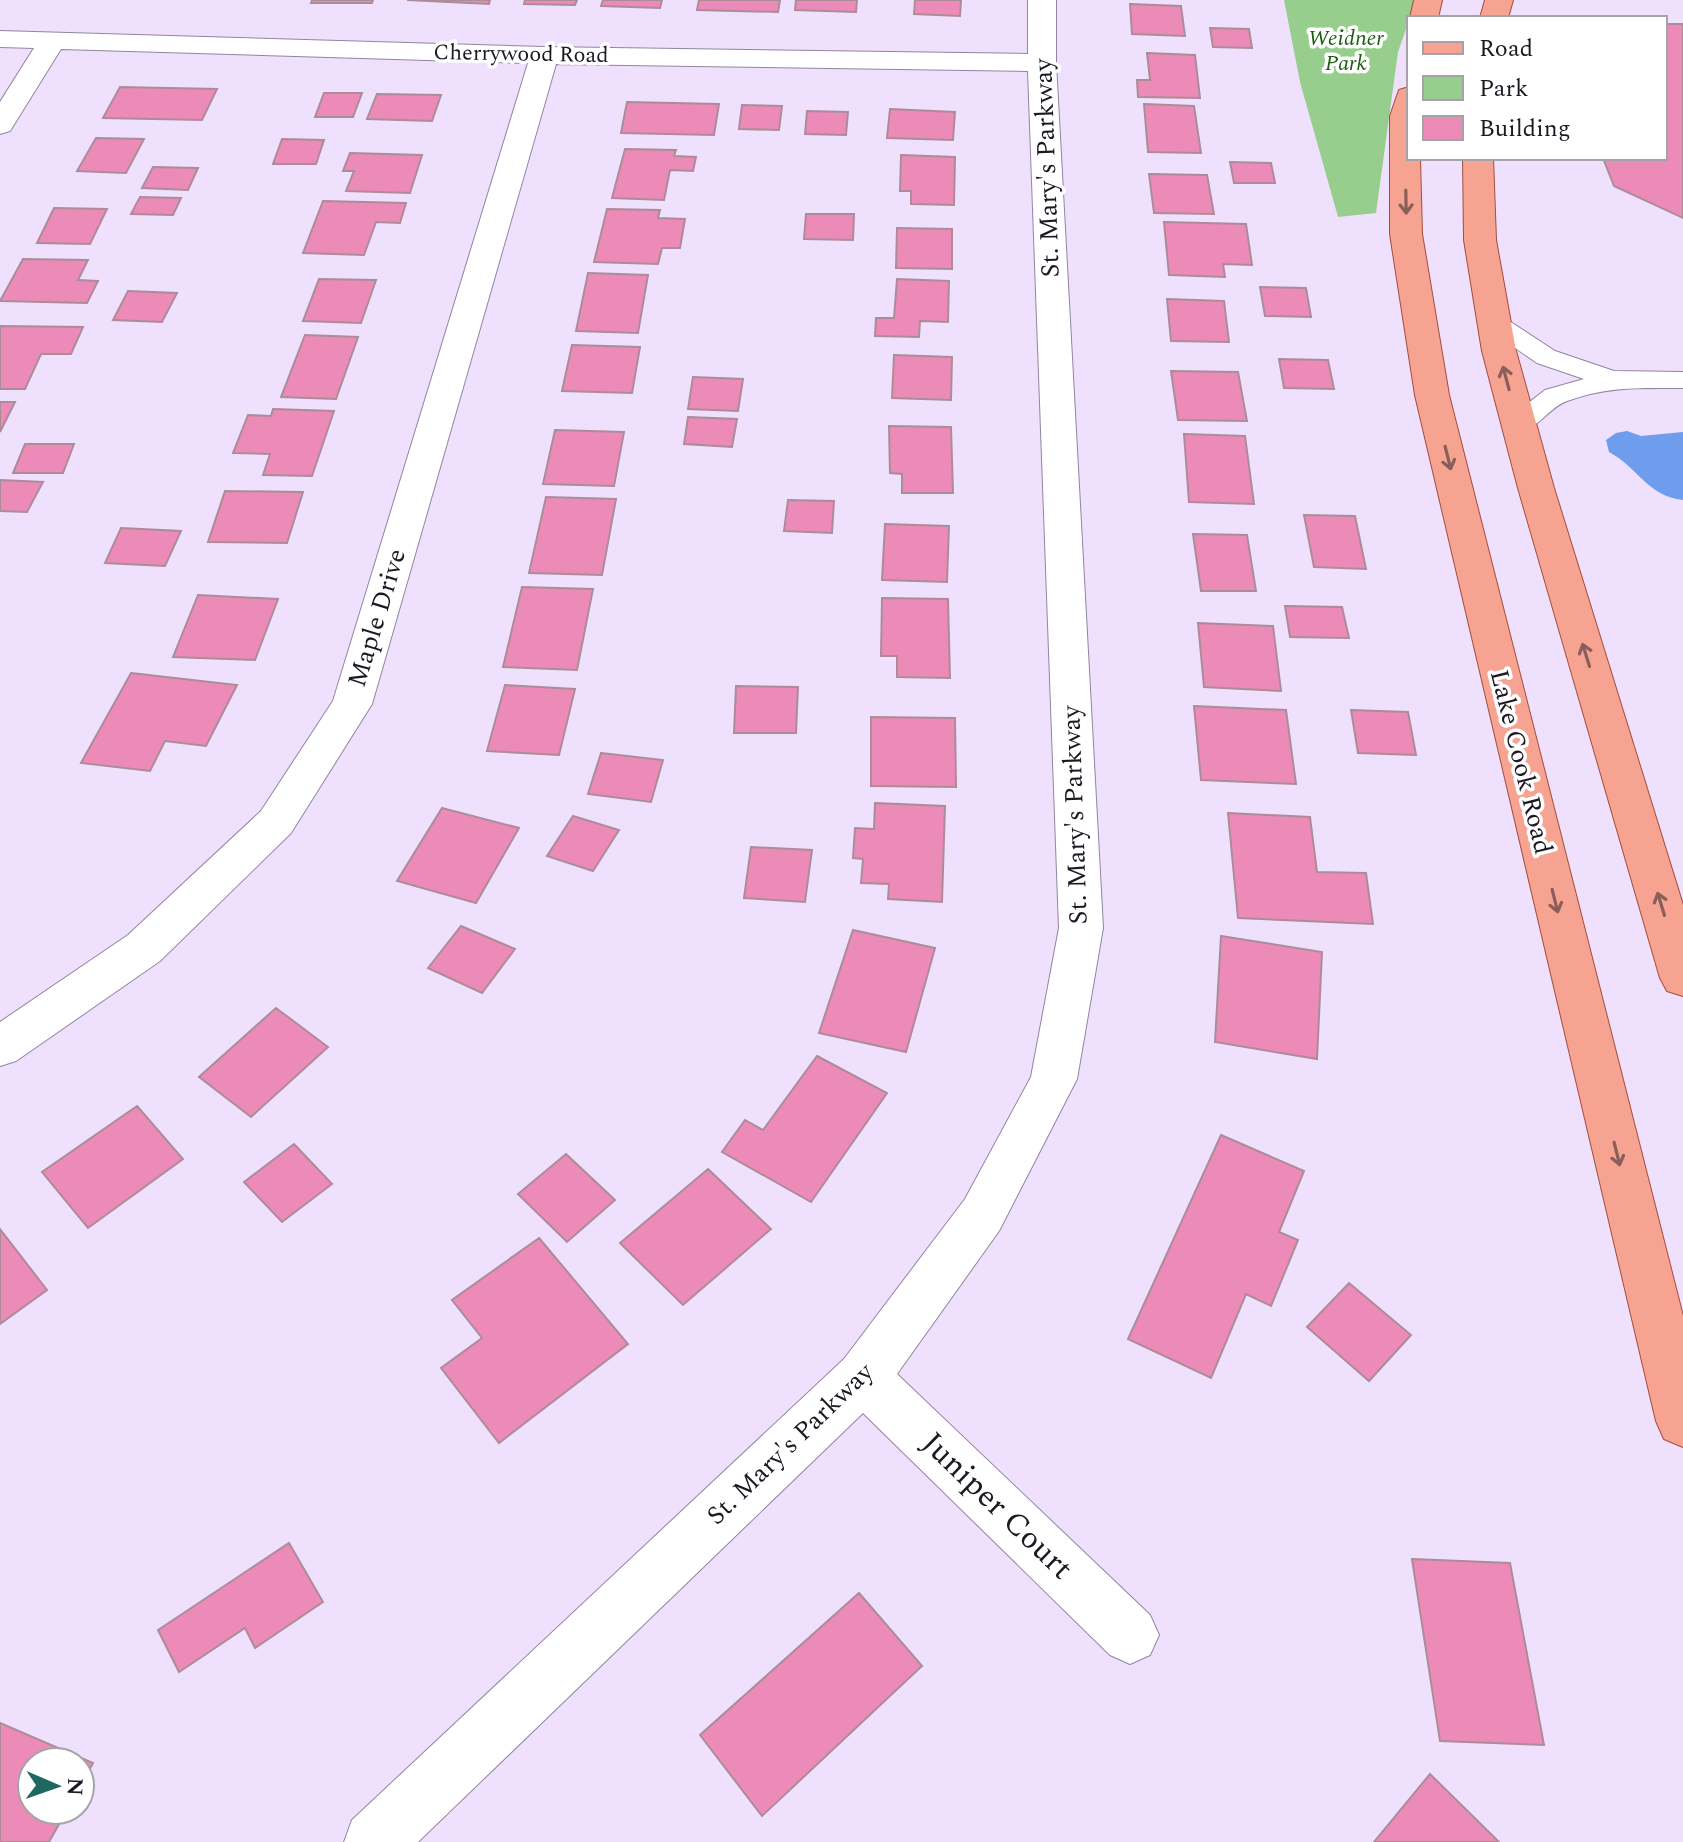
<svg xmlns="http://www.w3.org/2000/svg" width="1683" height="1842" viewBox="0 0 1683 1842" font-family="Spectral,serif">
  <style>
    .green { fill: #97ce8d }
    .water { fill: #6e9ded }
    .building { fill: #ec8bb7; stroke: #ac8c99; stroke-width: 2 }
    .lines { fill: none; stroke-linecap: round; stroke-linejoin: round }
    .service-casing { stroke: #9285a0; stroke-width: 2 }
    .minor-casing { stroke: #9285a0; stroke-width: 2 }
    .primary-casing { stroke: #a64c3b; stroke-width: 2 }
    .service { fill: #fff; fill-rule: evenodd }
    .minor { fill: #fff; fill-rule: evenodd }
    .primary { fill: #f6a491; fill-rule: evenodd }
    .oneway { stroke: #8a5e5a }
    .labels { text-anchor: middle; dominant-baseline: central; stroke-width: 7; stroke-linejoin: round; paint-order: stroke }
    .far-park-label { font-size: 22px; font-style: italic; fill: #1b5d0e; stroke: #fff }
    .far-street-label { font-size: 22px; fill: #1d1822; stroke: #fff }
    .street-label { font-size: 26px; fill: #1d1822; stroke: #fff }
    .near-street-label { font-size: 32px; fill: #1d1822; stroke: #fff }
  </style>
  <rect width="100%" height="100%" fill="#efe1fe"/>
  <path class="green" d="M 1284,0 L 1416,0 L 1398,52 L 1376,213 L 1338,217 L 1300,82 Z"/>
  <path class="water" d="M 1627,431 L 1641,436 L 1683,432 L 1683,500 C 1647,496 1639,468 1609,452 L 1606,440 L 1616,433 Z"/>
  <path class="building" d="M 312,0 L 373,0 L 372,3 L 311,3 Z
    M 407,0 L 490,0 L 489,4 Z
    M 525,0 L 577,0 L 575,5 L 524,4 Z
    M 603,0 L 662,0 L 660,8 L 601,6 Z
    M 699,0 L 780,0 L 778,12 L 697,10 Z
    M 796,0 L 857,0 L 856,12 L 795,10 Z
    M 915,0 L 961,0 L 960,16 L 914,14 Z
    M 1130,4 L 1181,6 L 1185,36 L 1132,34 Z
    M 1665,24 L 1683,24 L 1683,218 L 1614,186 L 1603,158 L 1665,158 Z
    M 1210,28 L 1249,29 L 1252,48 L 1213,47 Z
    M 1147,53 L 1195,55 L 1200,98 L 1138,97 L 1137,80 L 1150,80 Z
    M 120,87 L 217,89 L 202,120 L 103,118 Z
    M 324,93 L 362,93 L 353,117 L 315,117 Z
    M 377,94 L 441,95 L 432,121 L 367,119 Z
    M 627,102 L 719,104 L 714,135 L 621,133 Z
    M 1144,104 L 1194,106 L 1201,153 L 1148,152 Z
    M 742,105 L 782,106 L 779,130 L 739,129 Z
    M 890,109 L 955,112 L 953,140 L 887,138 Z
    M 807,111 L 848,112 L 846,135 L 805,134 Z
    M 96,138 L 144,139 L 126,173 L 77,171 Z
    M 282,139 L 324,140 L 316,164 L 273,164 Z
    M 625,149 L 676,150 L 674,156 L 696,157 L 693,171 L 670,170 L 664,200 L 612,198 Z
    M 350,153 L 422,155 L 410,193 L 346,191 L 354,171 L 343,171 Z
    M 901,155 L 955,157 L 954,205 L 911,204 L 911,191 L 900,191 Z
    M 1230,162 L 1271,163 L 1275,183 L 1234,183 Z
    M 153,167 L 198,168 L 188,190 L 142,188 Z
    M 1149,174 L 1207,175 L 1214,214 L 1154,213 Z
    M 140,197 L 181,198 L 173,215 L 131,214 Z
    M 323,201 L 406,203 L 400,223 L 376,222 L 364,255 L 303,253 Z
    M 54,208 L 107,209 L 90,244 L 37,243 Z
    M 607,209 L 660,210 L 658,218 L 685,219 L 680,248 L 662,248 L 658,264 L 594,262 Z
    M 806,214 L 854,214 L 853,240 L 804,239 Z
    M 1164,222 L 1246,224 L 1252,265 L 1223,264 L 1225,277 L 1169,275 Z
    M 897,228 L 952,229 L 952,269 L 896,268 Z
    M 23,259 L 88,260 L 78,280 L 98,281 L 87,303 L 0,301 Z
    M 588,273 L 648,275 L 638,333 L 576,331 Z
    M 319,279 L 376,280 L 361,323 L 303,321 Z
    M 897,279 L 949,281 L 948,322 L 920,321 L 919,337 L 875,336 L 876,318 L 894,318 Z
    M 1260,287 L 1306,288 L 1311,317 L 1265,316 Z
    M 128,291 L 177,293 L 162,322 L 113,320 Z
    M 1167,299 L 1224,301 L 1229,342 L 1171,341 Z
    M 0,326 L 83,327 L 71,354 L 41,354 L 25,389 L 0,389 Z
    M 305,335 L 358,337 L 336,399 L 281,397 Z
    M 572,345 L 640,347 L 632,393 L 562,391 Z
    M 894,355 L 952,357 L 951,400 L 892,398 Z
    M 1279,359 L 1328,360 L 1334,389 L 1284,388 Z
    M 1171,371 L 1238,372 L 1247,421 L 1178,420 Z
    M 693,377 L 743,379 L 738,411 L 688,409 Z
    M 0,402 L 15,402 L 0,432 Z
    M 273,409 L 334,411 L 312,476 L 263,475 L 270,454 L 233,453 L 248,415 L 271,416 Z
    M 688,417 L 737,419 L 732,447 L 684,444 Z
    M 889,426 L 951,427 L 953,493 L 902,493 L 902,474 L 890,473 Z
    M 555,430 L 624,432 L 614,486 L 543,484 Z
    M 1184,434 L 1245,436 L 1254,504 L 1189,502 Z
    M 25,444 L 74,444 L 63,473 L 13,473 Z
    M 0,480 L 43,482 L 27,512 L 0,511 Z
    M 225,491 L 303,492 L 287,543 L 208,542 Z
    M 546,497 L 616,499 L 602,575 L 529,573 Z
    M 788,500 L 834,501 L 832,533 L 784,531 Z
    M 1304,515 L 1355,516 L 1366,569 L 1314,567 Z
    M 885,524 L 949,526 L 947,582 L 882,580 Z
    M 121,528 L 181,531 L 165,566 L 105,563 Z
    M 1193,534 L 1247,535 L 1256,591 L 1201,591 Z
    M 522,587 L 593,589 L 577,670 L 503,667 Z
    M 198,595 L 278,599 L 255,660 L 173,657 Z
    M 882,598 L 948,599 L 950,678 L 897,677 L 897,656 L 881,656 Z
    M 1285,606 L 1342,607 L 1349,638 L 1290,637 Z
    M 1198,623 L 1273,626 L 1281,691 L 1204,687 Z
    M 131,673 L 237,685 L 206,746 L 165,741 L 150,771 L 81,763 Z
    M 505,685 L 575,689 L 559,755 L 487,751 Z
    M 736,686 L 798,687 L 796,733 L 734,733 Z
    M 1194,706 L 1286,710 L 1296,784 L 1201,780 Z
    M 1351,710 L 1408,712 L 1416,755 L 1358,753 Z
    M 871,717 L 955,718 L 956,787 L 871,786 Z
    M 601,753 L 663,760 L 651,802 L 588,794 Z
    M 875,803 L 945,806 L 942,902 L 888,899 L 889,884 L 861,883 L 863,859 L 853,858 L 855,828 L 874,829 Z
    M 442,808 L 519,828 L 476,903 L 397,881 Z
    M 1228,813 L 1310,817 L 1317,872 L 1366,873 L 1373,924 L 1238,918 Z
    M 573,816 L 619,830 L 593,871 L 547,856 Z
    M 751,847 L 812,850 L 805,902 L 744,898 Z
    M 461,926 L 515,949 L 482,993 L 428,968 Z
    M 853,930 L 935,948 L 906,1052 L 819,1033 Z
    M 1221,936 L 1322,952 L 1317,1059 L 1215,1042 Z
    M 276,1008 L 328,1047 L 251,1117 L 199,1077 Z
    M 817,1056 L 887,1093 L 811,1202 L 722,1152 L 745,1120 L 763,1130 Z
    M 137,1106 L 183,1159 L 88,1228 L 42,1172 Z
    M 1221,1135 L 1304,1171 L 1279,1232 L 1298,1240 L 1271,1306 L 1246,1294 L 1211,1378 L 1128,1339 Z
    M 294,1144 L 332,1184 L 282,1222 L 244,1182 Z
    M 566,1154 L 615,1200 L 567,1242 L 518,1194 Z
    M 708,1169 L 771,1229 L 683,1305 L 620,1243 Z
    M 0,1229 L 47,1290 L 0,1324 Z
    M 539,1238 L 628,1344 L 499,1443 L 441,1368 L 482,1338 L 452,1300 Z
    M 1349,1283 L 1411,1335 L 1369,1381 L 1307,1327 Z
    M 289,1543 L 323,1602 L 255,1648 L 245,1628 L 179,1672 L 158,1630 Z
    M 1412,1559 L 1510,1563 L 1544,1745 L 1440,1741 Z
    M 859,1593 L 922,1666 L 762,1816 L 700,1735 Z
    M 0,1723 L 93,1763 L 80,1787 L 80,1762 L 32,1762 L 32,1810 L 67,1810 L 49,1842 L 0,1842 Z
    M 1430,1774 L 1499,1842 L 1374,1842 Z"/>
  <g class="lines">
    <defs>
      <path id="service" d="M 1494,314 L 1503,317 L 1555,351 L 1614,371 L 1683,372 L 1683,388 C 1641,388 1607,386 1567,401 C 1545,409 1535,437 1509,430 L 1506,424 L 1509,418 L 1545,390 L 1584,379 L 1537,363 L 1485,327 L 1481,322 L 1485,317 Z"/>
      <path id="minor" d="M 1028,0 L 1056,0 L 1056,63 L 1103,928 L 1077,1079 L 999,1231 L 897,1374 L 1150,1615 L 1159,1635 L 1150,1655 L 1130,1664 L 1110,1655 L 863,1413 L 418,1842 L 344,1842 L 352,1820 L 844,1359 L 965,1199 L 1031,1077 L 1059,928 L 1028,71 L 556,64 L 372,704 L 291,833 L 160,961 L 16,1061 L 0,1066 L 0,1022 L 128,935 L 261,811 L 333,701 L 528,63 L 61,49 L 10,131 L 0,134 L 0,102 L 34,48 L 0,47 L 0,31 L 544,47 L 1028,54 Z"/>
      <path id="primary" d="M 1414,0 L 1442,0 L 1438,18 L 1410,18 Z
        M 1485,0 L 1513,0 L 1508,18 L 1480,18 Z
        M 1409,87 L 1409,158 L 1420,158 L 1422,234 L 1449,395 L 1683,1316 L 1683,1447 L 1664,1439 L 1656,1421 L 1415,395 L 1390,234 L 1390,116 L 1399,90 Z
        M 1463,158 L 1493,158 L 1496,240 L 1516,351 L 1554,488 L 1683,905 L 1683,996 L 1667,991 L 1660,978 L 1518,488 L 1482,351 L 1464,240 Z"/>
    </defs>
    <use href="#service" class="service-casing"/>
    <use href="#minor" class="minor-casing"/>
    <use href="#primary" class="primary-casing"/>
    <use href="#service" class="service"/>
    <use href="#minor" class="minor"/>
    <use href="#primary" class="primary"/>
  </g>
  <defs><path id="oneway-shaft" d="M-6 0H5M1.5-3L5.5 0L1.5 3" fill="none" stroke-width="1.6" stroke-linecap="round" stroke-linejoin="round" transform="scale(2)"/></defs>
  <g class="oneway">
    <use href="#oneway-shaft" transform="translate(1406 202) rotate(89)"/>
    <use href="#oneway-shaft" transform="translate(1506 378) rotate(-105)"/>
    <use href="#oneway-shaft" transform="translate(1448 458) rotate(76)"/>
    <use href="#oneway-shaft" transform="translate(1586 655) rotate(-107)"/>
    <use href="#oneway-shaft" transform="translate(1555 901) rotate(76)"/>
    <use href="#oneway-shaft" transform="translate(1661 904) rotate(-107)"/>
    <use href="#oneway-shaft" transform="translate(1617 1154) rotate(76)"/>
  </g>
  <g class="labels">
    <g class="far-park-label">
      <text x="1346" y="38">Weidner<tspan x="1346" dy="25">Park</tspan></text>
    </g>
    <g class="far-street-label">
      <text transform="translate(521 54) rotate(1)">Cherrywood Road</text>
    </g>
    <g class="street-label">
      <text transform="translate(1047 168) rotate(-92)">St. Mary's Parkway</text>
      <text transform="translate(377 618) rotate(-73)">Maple Drive</text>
      <text transform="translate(1521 762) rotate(76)">Lake Cook Road</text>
      <text transform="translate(1075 815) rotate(-92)">St. Mary's Parkway</text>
      <text transform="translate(790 1444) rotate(-44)">St. Mary's Parkway</text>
    </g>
    <g class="near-street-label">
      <text transform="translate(997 1506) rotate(44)">Juniper Court</text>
    </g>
  </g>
  <rect x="1407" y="16" width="260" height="144" fill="#ffffff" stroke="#a5a3a7" stroke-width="2"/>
  <rect x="1423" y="42" width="40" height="12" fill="#f6a491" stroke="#a5a3a7" stroke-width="2"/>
  <text x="1479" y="56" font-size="24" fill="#1d1822">Road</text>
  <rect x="1423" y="76" width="40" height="24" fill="#97ce8d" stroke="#a5a3a7" stroke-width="2"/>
  <text x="1479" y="96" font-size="24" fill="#1d1822">Park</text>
  <rect x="1423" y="116" width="40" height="24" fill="#ec8bb7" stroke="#a5a3a7" stroke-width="2"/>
  <text x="1479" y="136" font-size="24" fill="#1d1822">Building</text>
  <g transform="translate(56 1786) rotate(92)"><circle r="38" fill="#ffffff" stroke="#a5a3a7" stroke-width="2"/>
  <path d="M0-6L14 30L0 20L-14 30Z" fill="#1f685f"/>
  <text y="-12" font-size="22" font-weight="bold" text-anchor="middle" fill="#1d1822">N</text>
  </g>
</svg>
